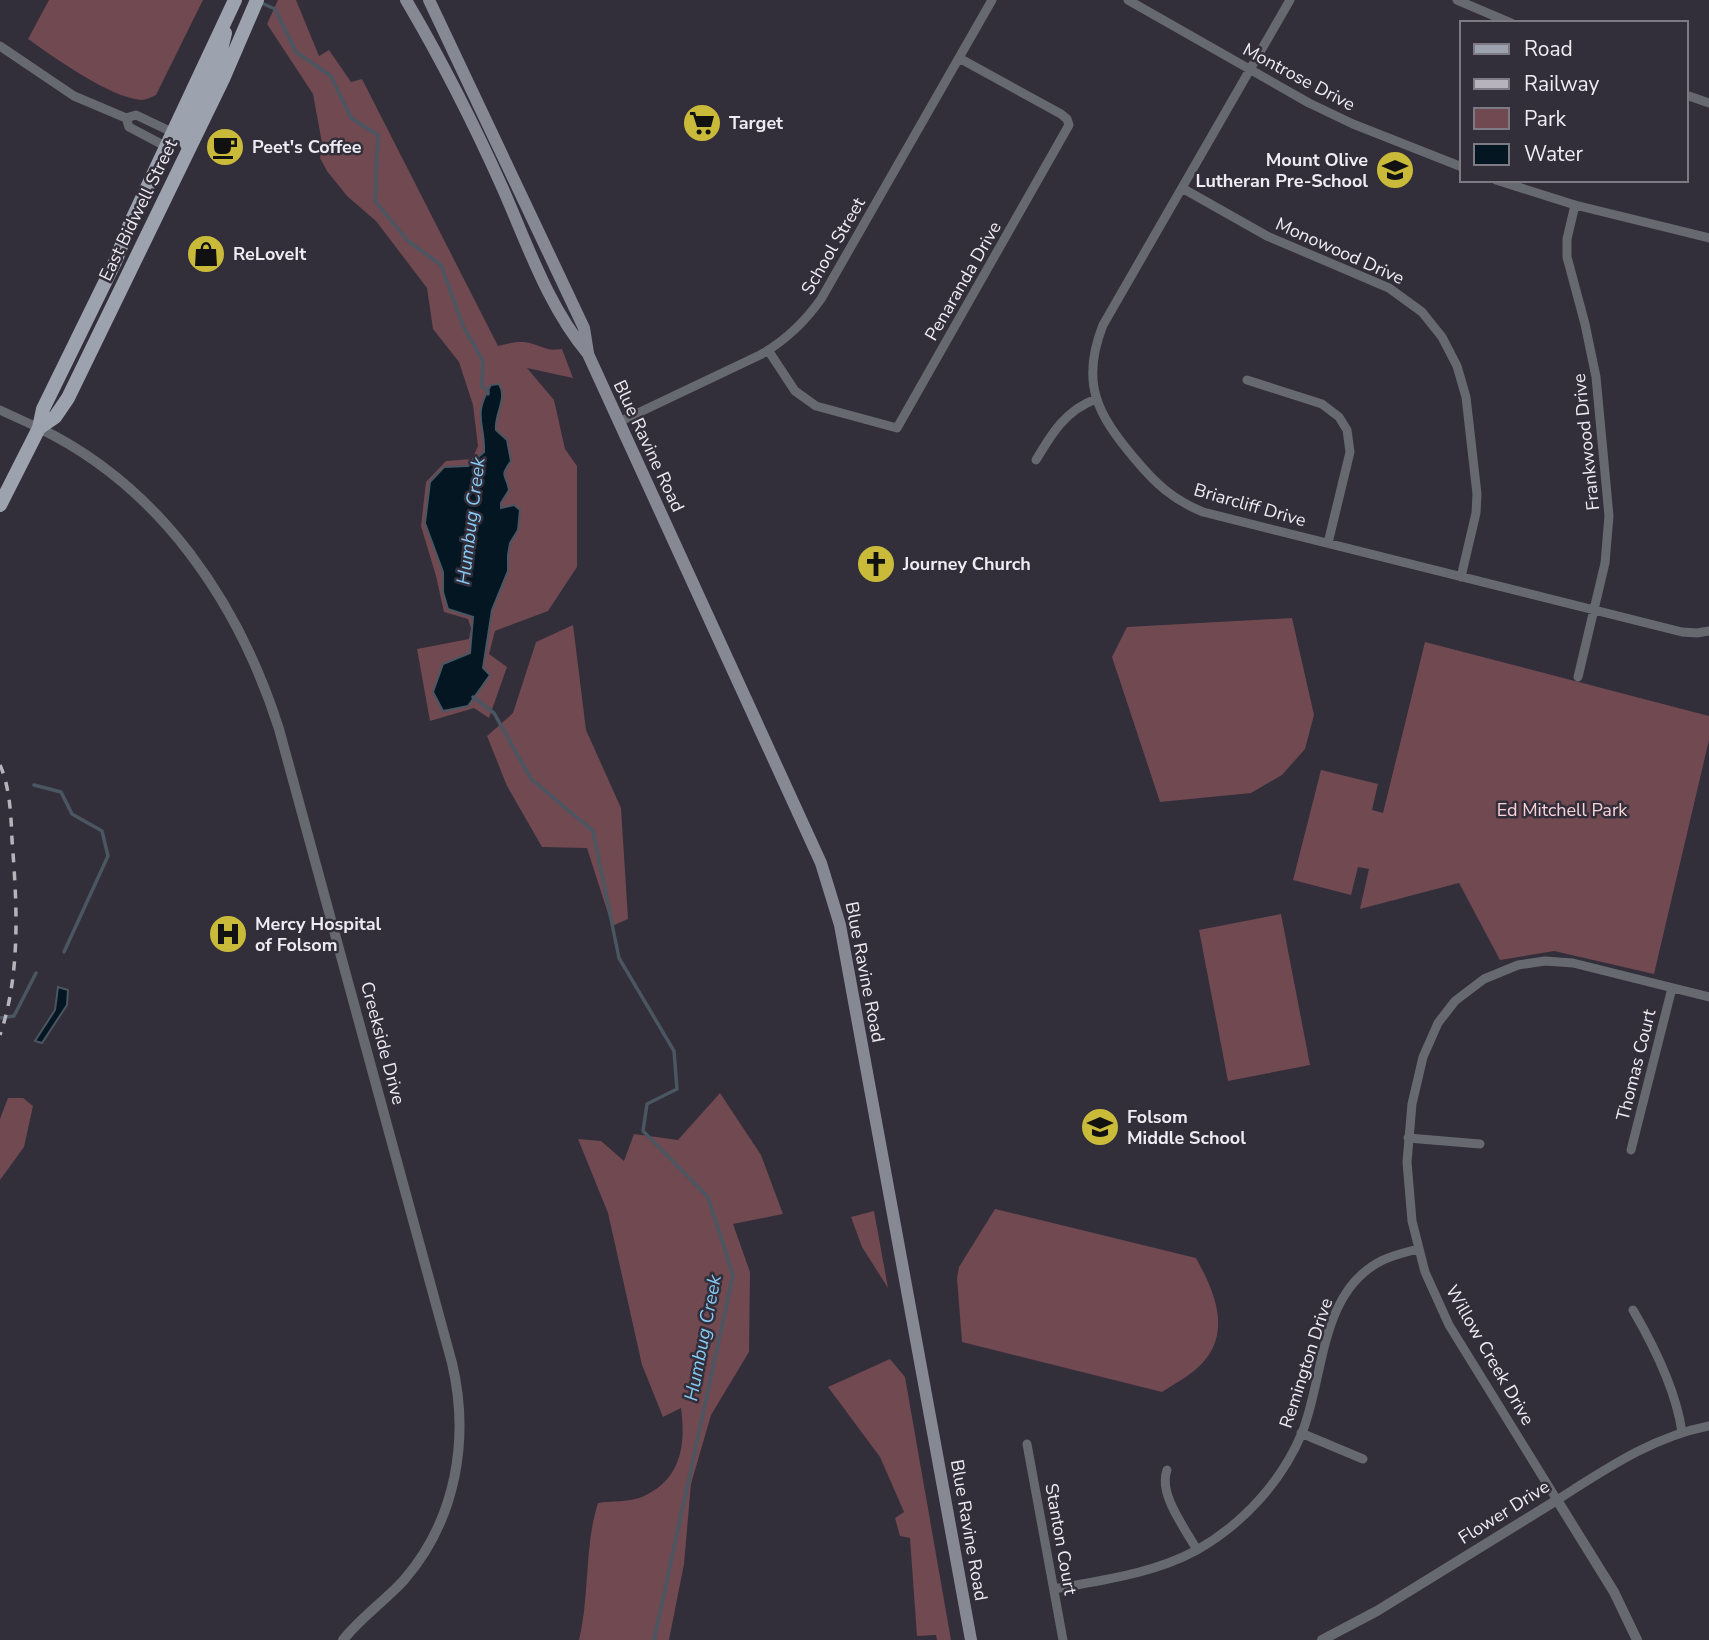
<svg xmlns="http://www.w3.org/2000/svg" width="1709" height="1640" viewBox="0 0 1709 1640" font-family="'Nunito Sans',sans-serif">
  <style>
    .green { fill: #704951 }
    .water { fill: #041622; stroke: #4a5661; stroke-width: 2 }
    .lines { fill: none; stroke-linecap: round; stroke-linejoin: round }
    .stream { stroke: #4a5661; stroke-width: 3.5 }
    .minor { stroke: #676970; stroke-width: 9 }
    .tertiary { stroke: #676970; stroke-width: 10 }
    .secondary { stroke: #868993; stroke-width: 12 }
    .primary { stroke: #9da2af; stroke-width: 14 }
    .rail { stroke: #b6b3bc; stroke-width: 3.5; stroke-dasharray: 9 9; stroke-linecap: butt }
    .labels { text-anchor: middle; dominant-baseline: central; stroke-width: 5; stroke-linejoin: round; paint-order: stroke }
    .street-label { font-size: 18px; fill: #eeebf3; stroke: #322e3a }
    .poi-label { font-size: 18px; font-weight: bold; fill: #eeebf3; stroke: #322e3a; text-anchor: start }
    .park-label { font-size: 18px; fill: #fbd2d9; stroke: #322e3a }
    .water-label { font-size: 19px; font-style: italic; fill: #86caf6; stroke: #322e3a }
  </style>
  <rect width="100%" height="100%" fill="#322e3a"/>
  <path class="green" d="M 49,0 L 203,0 L 156,95 C 151,97 146,100 141,100 C 109,97 55,58 28,39 Z
    M 278,0 L 296,0 L 319,56 L 329,50 L 351,82 L 362,79 L 498,346 C 510,343 521,340 533,344 C 547,348 547,351 562,349 L 573,378 L 527,368 L 554,400 L 565,449 L 577,466 L 577,567 L 548,611 L 495,631 L 489,654 L 507,667 L 489,718 L 474,708 L 430,721 L 417,649 L 469,639 L 471,628 L 468,619 L 444,612 L 436,576 L 421,526 L 426,482 L 446,461 L 472,459 L 478,446 L 473,405 L 459,362 L 433,329 L 427,288 L 376,221 L 347,196 L 327,171 L 320,158 L 322,143 L 313,94 L 267,24 Z
    M 1292,618 L 1314,715 L 1305,749 L 1282,775 L 1251,793 L 1160,802 L 1112,657 L 1127,627 Z
    M 573,625 L 586,730 L 621,808 L 628,919 L 612,926 L 587,848 L 542,847 L 507,786 L 487,736 L 513,713 L 536,642 Z
    M 1425,642 L 1709,716 L 1709,740 L 1654,974 L 1554,951 L 1500,960 L 1459,883 L 1360,909 L 1369,869 L 1358,867 L 1351,895 L 1293,880 L 1321,770 L 1378,784 L 1372,810 L 1383,813 Z
    M 1281,914 L 1310,1065 L 1228,1081 L 1199,930 Z
    M 720,1093 L 761,1155 L 783,1214 L 733,1224 L 750,1272 L 749,1352 L 711,1415 L 691,1484 L 684,1564 L 669,1640 L 579,1640 C 590,1595 584,1547 598,1503 C 611,1501 630,1502 642,1497 C 681,1480 686,1446 681,1408 L 663,1417 L 642,1365 L 608,1213 L 578,1139 L 601,1141 L 624,1161 L 634,1134 L 678,1140 Z
    M 8,1098 L 23,1098 L 33,1106 L 24,1147 L 0,1180 L 0,1119 Z
    M 995,1209 L 1196,1258 C 1217,1296 1234,1338 1194,1371 C 1184,1379 1172,1385 1162,1392 L 962,1342 L 957,1278 L 959,1267 Z
    M 874,1211 L 888,1288 L 862,1247 L 851,1217 Z
    M 890,1359 L 905,1377 L 951,1640 L 937,1640 L 936,1635 L 917,1636 L 910,1538 L 900,1536 L 895,1518 L 904,1512 L 880,1457 L 828,1387 Z"/>
  <path class="water" d="M 499,384 C 508,399 494,414 496,430 L 507,440 L 511,461 C 499,478 506,473 509,490 L 501,503 L 501,508 L 514,505 L 520,510 L 518,530 L 510,543 L 508,555 L 508,571 L 492,610 L 483,668 L 490,675 L 468,706 L 443,711 L 433,692 L 443,664 L 470,653 L 473,617 L 448,609 L 443,592 L 443,572 L 425,523 L 430,482 L 444,467 L 468,466 L 484,452 C 485,422 472,416 491,385 Z
    M 58,987 L 68,990 L 67,1005 L 42,1043 L 35,1041 L 55,1010 Z"/>
  <g class="lines">
    <path class="stream" d="M 259,2 L 275,9 L 296,52 L 331,76 L 351,118 L 378,135 L 375,201 L 408,241 L 441,265 L 463,326 L 483,361 L 482,386 L 488,391 L 488,394
      M 473,697 L 494,713 L 531,779 L 593,831 L 619,958 L 674,1051 L 677,1089 L 647,1104 L 643,1131 L 708,1197 L 733,1275 L 654,1640
      M 34,785 L 61,792 L 72,814 L 102,831 L 108,856 L 64,952
      M 0,1018 L 14,1016 L 36,973"/>
    <path class="minor" d="M 1128,0 L 1309,103 L 1353,124 L 1462,167
      M 1290,0 L 1103,325 C 1080,383 1097,414 1135,459 C 1155,483 1173,500 1203,512 L 1682,632 L 1697,633 L 1709,631
      M 1457,0 L 1511,23
      M 0,46 L 74,96 L 126,118 L 136,115 L 174,133
      M 1686,95 L 1709,103
      M 126,118 L 129,127 L 167,147
      M 1496,180 L 1575,205 L 1709,238
      M 1182,188 L 1267,236 L 1389,288 L 1422,312 L 1442,337 L 1457,366 L 1466,397 L 1477,494 L 1476,513 L 1461,577
      M 1575,205 L 1567,239 L 1567,257 L 1585,324 L 1596,377 L 1609,516 L 1605,563 L 1578,677
      M 768,350 L 795,391 L 816,406 L 897,428 L 1069,125 L 1067,119 L 1061,114 L 959,58
      M 1247,380 L 1322,404 L 1339,417 L 1347,430 L 1350,452 L 1328,543
      M 0,410 L 39,428
      M 619,422 L 760,355 C 785,341 804,323 821,299 L 992,0
      M 1036,460 C 1052,433 1066,410 1096,399
      M 1709,997 L 1573,963 L 1545,961 L 1518,965 L 1484,979 L 1455,1001 L 1438,1023 L 1423,1057 L 1412,1104 L 1407,1162 L 1412,1221 L 1425,1272 L 1449,1325 L 1557,1500 C 1606,1469 1652,1437 1709,1426
      M 1408,1138 L 1480,1144
      M 1631,1150 L 1672,988
      M 1633,1310 C 1654,1346 1676,1390 1682,1432
      M 1301,1433 L 1363,1459
      M 1027,1444 L 1063,1640
      M 1167,1470 C 1158,1494 1185,1528 1197,1550
      M 1054,1589 C 1102,1580 1153,1574 1197,1550 C 1243,1524 1282,1481 1302,1433 C 1325,1375 1319,1291 1383,1260 C 1394,1255 1406,1252 1418,1249"/>
    <path class="tertiary" d="M 39,428 C 161,487 239,603 279,729 L 452,1363 C 470,1439 456,1520 404,1580 C 385,1601 361,1617 343,1640
      M 1322,1640 L 1377,1611 L 1557,1500 L 1614,1592 L 1637,1640"/>
    <path class="secondary" d="M 406,0 C 442,61 474,124 503,189 C 528,246 548,306 588,354 L 821,863 L 840,925 L 971,1640
      M 429,0 L 584,328 L 588,353"/>
    <path class="primary" d="M 189,148 L 184,138 L 218,63 L 225,33
      M 39,428 L 55,417 L 68,398 L 223,79 L 257,0
      M 0,505 L 39,428 L 43,409 L 115,262 L 130,224 L 235,0"/>
    <path class="rail" d="M 0,765 C 10,788 11,815 12,840 C 17,903 21,974 0,1035"/>
  </g>
  <defs>
    <symbol id="supermarket-disc" viewBox="-11 -11 22 22"><circle r="9.5" fill="#caba3a" stroke="#322e3a"/><path d="M-6-5.5h2.5l.6 2H6L4.5 2H-2.5L-4.4-4H-6ZM-1.5 3.2a1.3 1.3 0 1 0 .1 0ZM3 3.2a1.3 1.3 0 1 0 .1 0Z" fill="#111"/></symbol>
    <symbol id="cafe-disc" viewBox="-11 -11 22 22"><circle r="9.5" fill="#caba3a" stroke="#322e3a"/><path d="M-5.5-4.5H6V0H3Q3 3.5 0 3.5H-2.5Q-5.5 3.5-5.5 0ZM3-3.2v2h1.7v-2ZM-6 4.5H4V6H-6Z" fill="#111"/></symbol>
    <symbol id="school-disc" viewBox="-11 -11 22 22"><circle r="9.5" fill="#caba3a" stroke="#322e3a"/><path d="M0-5L7-2L0 1L-7-2ZM-4 1L0 2.5L4 1V4Q0 6-4 4Z" fill="#111"/></symbol>
    <symbol id="shop-disc" viewBox="-11 -11 22 22"><circle r="9.5" fill="#caba3a" stroke="#322e3a"/><path d="M-5-2.5h2.3a2.7 3.5 0 0 1 5.4 0H5L5.5 6h-11ZM-1.5-2.5h3a1.5 2.3 0 0 0-3 0Z" fill="#111"/></symbol>
    <symbol id="church-disc" viewBox="-11 -11 22 22"><circle r="9.5" fill="#caba3a" stroke="#322e3a"/><path d="M-1.2-6h2.4v3.5h3.3v2.4h-3.3V6h-2.4V-.1h-3.3v-2.4h3.3Z" fill="#111"/></symbol>
    <symbol id="hospital-disc" viewBox="-11 -11 22 22"><circle r="9.5" fill="#caba3a" stroke="#322e3a"/><path d="M-5-5h3v3.5h4V-5h3V5h-3V1.5h-4V5h-3Z" fill="#111"/></symbol>
  </defs>
  <g fill-rule="evenodd">
    <use href="#supermarket-disc" x="680" y="101" width="44" height="44"/>
    <use href="#cafe-disc" x="203" y="125" width="44" height="44"/>
    <use href="#school-disc" x="1373" y="148" width="44" height="44"/>
    <use href="#shop-disc" x="184" y="232" width="44" height="44"/>
    <use href="#church-disc" x="854" y="542" width="44" height="44"/>
    <use href="#hospital-disc" x="206" y="912" width="44" height="44"/>
    <use href="#school-disc" x="1078" y="1105" width="44" height="44"/>
  </g>
  <g class="labels">
    <g class="street-label">
      <text transform="translate(1299 77) rotate(28)">Montrose Drive</text>
      <text transform="translate(138 210) rotate(-64)">East Bidwell Street</text>
      <text transform="translate(833 246) rotate(-60)">School Street</text>
      <text transform="translate(1340 251) rotate(24)">Monowood Drive</text>
      <text transform="translate(963 281) rotate(-60)">Penaranda Drive</text>
      <text transform="translate(1586 442) rotate(-96)">Frankwood Drive</text>
      <text transform="translate(649 446) rotate(65)">Blue Ravine Road</text>
      <text transform="translate(1250 505) rotate(16)">Briarcliff Drive</text>
      <text transform="translate(865 972) rotate(79)">Blue Ravine Road</text>
      <text transform="translate(383 1043) rotate(75)">Creekside Drive</text>
      <text transform="translate(1636 1065) rotate(-76)">Thomas Court</text>
      <text transform="translate(1490 1355) rotate(60)">Willow Creek Drive</text>
      <text transform="translate(1306 1363) rotate(-72)">Remington Drive</text>
      <text transform="translate(1504 1512) rotate(-32)">Flower Drive</text>
      <text transform="translate(969 1530) rotate(80)">Blue Ravine Road</text>
      <text transform="translate(1061 1539) rotate(80)">Stanton Court</text>
    </g>
    <g class="poi-label">
      <text x="729" y="123">Target</text>
      <text x="252" y="147">Peet's Coffee</text>
      <text x="1368" y="160" text-anchor="end">Mount Olive<tspan x="1368" dy="21">Lutheran Pre-School</tspan></text>
      <text x="233" y="254">ReLoveIt</text>
      <text x="903" y="564">Journey Church</text>
      <text x="255" y="924">Mercy Hospital<tspan x="255" dy="21">of Folsom</tspan></text>
      <text x="1127" y="1117">Folsom<tspan x="1127" dy="21">Middle School</tspan></text>
    </g>
    <g class="park-label">
      <text x="1562" y="810">Ed Mitchell Park</text>
    </g>
    <g class="water-label">
      <text transform="translate(471 521) rotate(-83)">Humbug Creek</text>
      <text transform="translate(703 1338) rotate(-79)">Humbug Creek</text>
    </g>
  </g>
  <rect x="1460" y="21" width="228" height="161" fill="#322e3a" stroke="#7d7a84" stroke-width="2"/>
  <rect x="1474" y="44" width="35" height="10" fill="#9da2af" stroke="#7d7a84" stroke-width="2"/>
  <text x="1524" y="56" font-size="21" fill="#eeebf3">Road</text>
  <rect x="1474" y="79" width="35" height="10" fill="#b6b3bc" stroke="#7d7a84" stroke-width="2"/>
  <text x="1524" y="91" font-size="21" fill="#eeebf3">Railway</text>
  <rect x="1474" y="108" width="35" height="21" fill="#704951" stroke="#7d7a84" stroke-width="2"/>
  <text x="1524" y="126" font-size="21" fill="#eeebf3">Park</text>
  <rect x="1474" y="144" width="35" height="21" fill="#041622" stroke="#7d7a84" stroke-width="2"/>
  <text x="1524" y="161" font-size="21" fill="#eeebf3">Water</text>
</svg>
